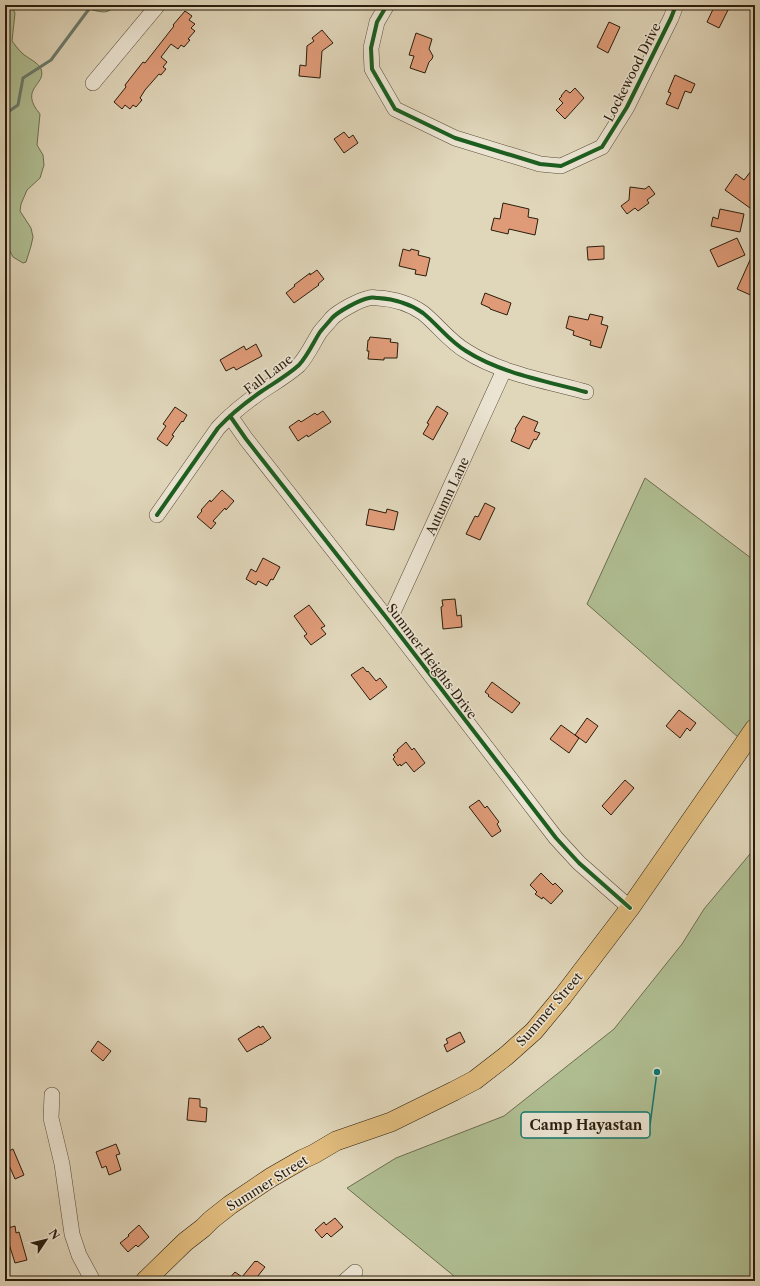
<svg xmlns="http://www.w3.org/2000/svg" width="760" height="1286" viewBox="0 0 760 1286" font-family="'Libre Caslon Text',serif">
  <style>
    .green { fill: #afbe92; stroke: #6c6e50 }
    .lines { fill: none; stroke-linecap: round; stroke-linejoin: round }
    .stream { stroke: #6a7b6e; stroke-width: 3 }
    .building { fill: #df9b78; stroke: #2a1d0d }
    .minor-casing { stroke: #584b38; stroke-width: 16 }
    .major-casing { stroke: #2a1d0d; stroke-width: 20 }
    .minor { stroke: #ebe4d2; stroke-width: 15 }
    .major { stroke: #e0bb7d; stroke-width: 19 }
    .cycleway-casing { stroke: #ebe4d2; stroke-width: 6 }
    .cycleway { stroke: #1b5e20; stroke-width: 4 }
    .labels { text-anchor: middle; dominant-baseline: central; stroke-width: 3; stroke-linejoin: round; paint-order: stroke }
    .street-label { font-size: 13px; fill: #2a1d0d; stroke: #ebe4d2 }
    .leader { fill: none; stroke: #0f766e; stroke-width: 1.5 }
    .callout-dot { fill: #0f766e; stroke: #ebe4d2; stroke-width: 1.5 }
    .callout { fill: #ebe4d2; stroke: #0f766e; stroke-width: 1.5 }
    .callout-label { font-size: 14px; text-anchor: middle; font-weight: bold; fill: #2a1d0d }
  </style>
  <rect width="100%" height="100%" fill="#e0d6ba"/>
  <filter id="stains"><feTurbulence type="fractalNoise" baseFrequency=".005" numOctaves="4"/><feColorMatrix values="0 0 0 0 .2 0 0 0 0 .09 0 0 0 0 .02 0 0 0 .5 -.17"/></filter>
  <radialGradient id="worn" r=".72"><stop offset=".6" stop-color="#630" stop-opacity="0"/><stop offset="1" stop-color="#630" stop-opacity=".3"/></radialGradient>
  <path class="green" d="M 5,5 L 11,5 L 15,13 L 12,41 C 15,45 18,49 22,53 C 27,58 38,62 41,69 C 47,85 18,88 40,114 L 37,145 L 43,155 L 44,165 L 40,178 L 27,190 L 21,204 L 20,211 L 31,228 L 33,237 L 31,246 L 26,262 L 23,263 L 13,257 L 5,242 Z
    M 85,5 L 115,5 C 108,16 99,11 88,9 Z
    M 645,478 L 755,561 L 755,752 L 587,604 Z
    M 755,848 L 755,1281 L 460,1281 L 347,1188 L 396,1158 L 504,1116 L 614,1029 L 682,944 L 704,909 Z"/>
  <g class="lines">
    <path class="stream" d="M 5,114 L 18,105 L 23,78 L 51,60 L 92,5"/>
  </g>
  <path class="building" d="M 715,5 L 729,5 L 726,9 L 728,10 L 719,28 L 707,22 Z
    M 185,11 L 192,16 L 189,20 L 195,24 L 191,28 L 195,31 L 188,39 L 190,40 L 184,47 L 181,45 L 178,49 L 171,44 L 161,57 L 167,62 L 163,67 L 166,69 L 161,75 L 159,74 L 145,90 L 140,98 L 142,100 L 136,107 L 133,105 L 130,109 L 125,105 L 122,109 L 114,102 L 126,87 L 125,85 L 143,62 L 145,63 L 174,26 L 173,25 Z
    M 609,22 L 620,27 L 608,53 L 597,47 Z
    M 322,30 L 333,43 L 322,51 L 320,78 L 299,76 L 300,65 L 306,66 L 307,46 L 314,41 L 312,38 Z
    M 416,33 L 432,39 L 429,49 L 433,56 L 432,59 L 429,62 L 425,73 L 410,68 L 414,56 L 409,55 Z
    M 675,75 L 695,84 L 691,93 L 685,91 L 678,109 L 666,104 L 671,93 L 668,92 Z
    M 575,88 L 584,98 L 565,119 L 556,110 L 563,103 L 559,99 L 562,96 L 561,96 L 566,90 L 570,93 Z
    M 344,132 L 349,138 L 353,135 L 358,143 L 344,153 L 334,139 Z
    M 755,166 L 755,200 L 750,208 L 725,190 L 736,174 L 744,180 Z
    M 649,186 L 655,194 L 647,200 L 649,203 L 638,211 L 635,208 L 627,214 L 621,206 L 629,200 L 630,187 L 645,189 Z
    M 503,203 L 529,209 L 528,217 L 538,219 L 535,235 L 509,229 L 508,234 L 491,230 L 494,218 L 500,219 Z
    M 720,209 L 744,214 L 740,232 L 711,226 L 713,217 L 718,219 Z
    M 737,238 L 745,255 L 718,267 L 710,250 Z
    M 604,246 L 604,259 L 588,260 L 587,247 Z
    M 403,249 L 410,251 L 411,249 L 419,251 L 418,255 L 430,258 L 426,276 L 415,274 L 416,270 L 399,266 Z
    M 755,249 L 755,297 L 737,289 Z
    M 317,270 L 324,279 L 318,284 L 319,285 L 294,303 L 286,293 L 295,286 L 294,285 L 310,273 L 310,275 Z
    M 485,293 L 511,303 L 507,315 L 490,309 L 490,308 L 481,304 Z
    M 590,314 L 603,317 L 601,324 L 608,326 L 601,348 L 590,345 L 591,341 L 573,335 L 574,331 L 566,328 L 569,316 L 588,320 Z
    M 370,337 L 391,339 L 390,342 L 398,343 L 397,358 L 384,358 L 384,360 L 368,359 L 369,351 L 367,351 L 368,340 L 369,340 Z
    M 256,344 L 262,356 L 236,370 L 234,367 L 226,371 L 220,360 L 244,346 L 246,350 Z
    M 437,406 L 448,413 L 433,440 L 423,434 L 429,424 L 427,423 Z
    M 175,407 L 187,415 L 183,422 L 182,421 L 172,435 L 174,436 L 167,446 L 157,439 L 166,426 L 163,424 Z
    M 323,411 L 331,422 L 308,437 L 307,435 L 298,441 L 289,427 L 299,420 L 301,422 L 315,413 L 317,415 Z
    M 523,416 L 538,422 L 534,431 L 540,433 L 536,440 L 534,439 L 529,449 L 511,441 L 516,430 L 515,429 Z
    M 222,490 L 234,501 L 226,510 L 225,508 L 213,521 L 216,523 L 211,529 L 197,517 L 202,511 L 201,510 L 210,500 L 211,502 Z
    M 485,503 L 495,508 L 480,540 L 466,534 L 475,516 L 478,517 Z
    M 369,509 L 386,513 L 387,509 L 398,512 L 394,530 L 366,525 Z
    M 263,558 L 280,567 L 273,580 L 271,579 L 267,586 L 258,581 L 256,585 L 246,579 L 251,569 L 256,572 Z
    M 455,599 L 457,616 L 461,615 L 462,627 L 443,629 L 441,607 L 443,606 L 442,600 Z
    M 309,605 L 325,626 L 321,628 L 326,634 L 311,645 L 304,636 L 307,634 L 294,616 Z
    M 363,667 L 367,672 L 368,671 L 376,681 L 380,678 L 387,687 L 370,700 L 351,675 Z
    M 492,682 L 520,703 L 512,713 L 488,696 L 489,695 L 485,692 Z
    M 679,710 L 696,723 L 690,731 L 687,728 L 680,738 L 666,726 Z
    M 587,718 L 598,726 L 586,743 L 575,735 Z
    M 561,725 L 579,738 L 569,753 L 550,739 Z
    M 406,742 L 412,750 L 414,748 L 425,763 L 414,772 L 406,762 L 401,766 L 400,764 L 398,766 L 393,759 L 395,757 L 393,755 L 398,751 L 397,750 Z
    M 625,780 L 634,788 L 611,815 L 602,806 Z
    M 479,800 L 485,808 L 487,806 L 499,822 L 497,824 L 501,831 L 492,837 L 469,807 Z
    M 541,873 L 553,885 L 555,883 L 563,891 L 551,904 L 543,897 L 542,899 L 535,894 L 537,892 L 530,885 Z
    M 259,1026 L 260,1028 L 263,1026 L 271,1038 L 261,1045 L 261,1044 L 247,1052 L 238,1039 Z
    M 460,1032 L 465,1042 L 447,1052 L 444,1045 L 448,1043 L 446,1039 Z
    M 98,1041 L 111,1051 L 103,1061 L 91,1051 Z
    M 189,1098 L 200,1099 L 200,1107 L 207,1108 L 206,1122 L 187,1120 Z
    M 116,1144 L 120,1154 L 116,1155 L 121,1170 L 109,1175 L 106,1166 L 102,1168 L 96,1152 Z
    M 13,1149 L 24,1175 L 15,1179 L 8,1163 L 5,1165 L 5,1153 Z
    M 335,1218 L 343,1227 L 331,1237 L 327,1233 L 322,1238 L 315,1230 L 324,1222 L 326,1225 Z
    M 139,1225 L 149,1237 L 138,1247 L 136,1245 L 128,1252 L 120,1243 L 129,1236 L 128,1235 Z
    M 15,1226 L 16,1233 L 19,1232 L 27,1260 L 15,1263 L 5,1231 L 5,1229 Z
    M 255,1261 L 256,1262 L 257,1261 L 265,1267 L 254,1281 L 227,1281 L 235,1272 L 242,1277 Z"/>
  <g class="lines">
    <defs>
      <path id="minor" d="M 387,5 L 377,22 L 371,48 L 372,69 L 395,109 L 455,138 L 540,164 L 561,166 L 602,147 L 627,107 L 671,18 L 676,5
        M 93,83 L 158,5
        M 230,416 L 246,439 L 389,621 L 556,838 L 579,863 L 630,908
        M 157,515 L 218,428 C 231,414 246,402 262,391 C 274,383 288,375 299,365 C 308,355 313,343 320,332 C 324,327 328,323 332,318 C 339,311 359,300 369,298 C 372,297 375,298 378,298 C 395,299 409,303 423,313 C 438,325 449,341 466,351 C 500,373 546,381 586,392
        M 389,621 L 504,370
        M 52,1095 L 51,1118 L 62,1164 L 72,1234 L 79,1255 L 93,1281
        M 345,1281 L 355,1272"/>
      <path id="major" d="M 145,1281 L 185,1242 L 203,1228 L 211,1220 L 230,1205 L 270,1178 L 303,1159 L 314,1154 L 336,1141 L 391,1122 L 454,1091 L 475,1080 L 506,1056 L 534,1031 L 563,996 L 630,908 L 755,728"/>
    </defs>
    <use href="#minor" class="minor-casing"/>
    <use href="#major" class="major-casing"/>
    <use href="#minor" class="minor"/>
    <use href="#major" class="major"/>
    <defs>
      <path id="cycleway" d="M 387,5 L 377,22 L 371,48 L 372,69 L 395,109 L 455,138 L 540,164 L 561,166 L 602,147 L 627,107 L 671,18 L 676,5
        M 230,416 L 246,439 L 389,621 L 556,838 L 579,863 L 630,908
        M 157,515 L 218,428 C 231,414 246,402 262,391 C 274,383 288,375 299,365 C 308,355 313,343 320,332 C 324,327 328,323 332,318 C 339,311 359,300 369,298 C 372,297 375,298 378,298 C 395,299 409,303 423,313 C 438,325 449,341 466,351 C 500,373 546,381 586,392"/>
    </defs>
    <use href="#cycleway" class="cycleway-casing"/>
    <use href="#cycleway" class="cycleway"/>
  </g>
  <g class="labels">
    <g class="street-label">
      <text transform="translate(632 72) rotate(-63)">Lockewood Drive</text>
      <text transform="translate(268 374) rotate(-37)">Fall Lane</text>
      <text transform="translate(447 496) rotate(-65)">Autumn Lane</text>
      <text transform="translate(432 661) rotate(53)">Summer Heights Drive</text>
      <text transform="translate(549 1009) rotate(-49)">Summer Street</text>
      <text transform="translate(267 1183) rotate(-32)">Summer Street</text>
    </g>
  </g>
  <path class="leader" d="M657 1072L650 1125"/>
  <circle class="callout-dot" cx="657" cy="1072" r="4"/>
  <rect class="callout" x="521" y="1112" width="129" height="26" rx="4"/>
  <g class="callout-label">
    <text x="586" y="1130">Camp Hayastan</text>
  </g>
  <rect width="760" height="1286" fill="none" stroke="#e0d6ba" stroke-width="20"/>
  <rect x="6" y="6" width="748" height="1274" fill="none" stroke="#2a1d0d" stroke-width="2"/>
  <rect x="10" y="10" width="740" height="1266" fill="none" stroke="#2a1d0d"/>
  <g transform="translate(46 1240) rotate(55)" stroke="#ebe4d2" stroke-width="3" paint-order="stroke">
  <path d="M0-3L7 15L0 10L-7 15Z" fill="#2a1d0d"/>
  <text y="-6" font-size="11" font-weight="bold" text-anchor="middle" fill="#2a1d0d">N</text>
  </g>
  <rect width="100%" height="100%" filter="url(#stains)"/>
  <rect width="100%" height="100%" fill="url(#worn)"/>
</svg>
